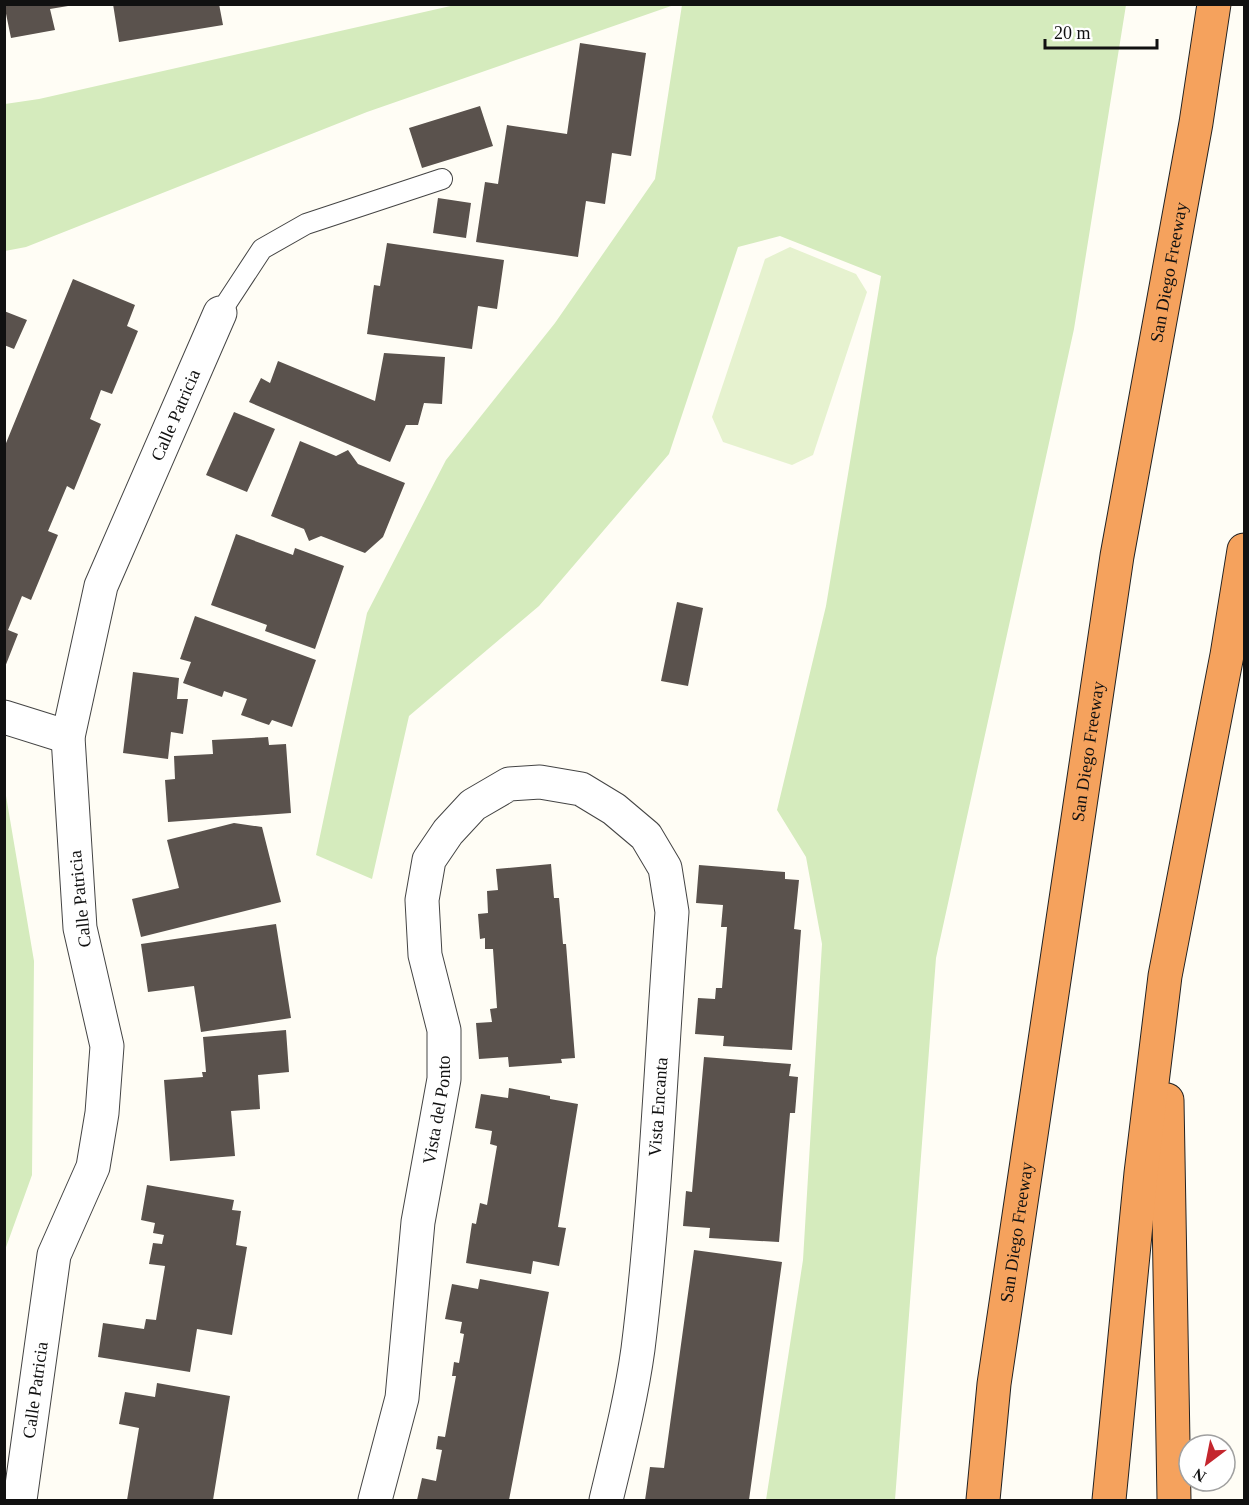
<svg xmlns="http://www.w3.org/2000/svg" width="1249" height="1505" viewBox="0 0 1249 1505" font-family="'Times New Roman',serif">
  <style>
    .green { fill: #d5ebbd }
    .pitch { fill: #e6f2cf }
    .building { fill: #5a524d }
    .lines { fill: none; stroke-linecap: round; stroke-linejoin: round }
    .lane-casing { stroke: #444; stroke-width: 22 }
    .street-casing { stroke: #444; stroke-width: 35 }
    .highway-casing { stroke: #222; stroke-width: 35 }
    .lane { stroke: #fff; stroke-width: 20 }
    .street { stroke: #fff; stroke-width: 33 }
    .highway { stroke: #f5a25d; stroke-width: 33 }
    .labels { text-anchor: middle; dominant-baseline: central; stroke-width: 6; stroke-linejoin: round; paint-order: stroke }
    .street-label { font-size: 18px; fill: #111; stroke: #fff }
  </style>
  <rect width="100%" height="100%" fill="#fffdf5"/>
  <path class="green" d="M 455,5 L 674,5 L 367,112 L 26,247 L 5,251 L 5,104 L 39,99 Z
    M 682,5 L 1126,5 L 1074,329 L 936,958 L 895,1500 L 766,1500 L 803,1260 L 822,944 L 806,857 L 777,810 L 826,606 L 881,276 L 780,236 L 738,247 L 669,454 L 539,606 L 409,716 L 372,879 L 316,855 L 367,613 L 446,460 L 555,323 L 655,179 Z
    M 4,784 L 34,961 L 32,1175 L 5,1250 Z"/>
  <path class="pitch" d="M 790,247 L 856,274 L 867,292 L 813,455 L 792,465 L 723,442 L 712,417 L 765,259 Z"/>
  <path class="building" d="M 4,4 L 68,4 L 68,6 L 50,9 L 55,30 L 11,38 Z
    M 113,4 L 219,4 L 223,25 L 119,42 Z
    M 580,43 L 646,53 L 631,156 L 612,153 L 605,204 L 586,201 L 578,257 L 476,242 L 485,182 L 498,184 L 507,125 L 567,134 Z
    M 480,106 L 493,146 L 422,168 L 409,128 Z
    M 438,198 L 471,203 L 466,238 L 433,233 Z
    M 387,243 L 504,260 L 497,309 L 478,306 L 472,349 L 367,334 L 374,285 L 380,286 Z
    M 73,279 L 135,305 L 127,326 L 138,331 L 112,394 L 101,390 L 90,419 L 101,424 L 74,490 L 67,486 L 48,531 L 58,535 L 31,600 L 22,596 L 8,630 L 18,634 L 5,667 L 4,448 Z
    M 4,311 L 27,320 L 14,349 L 4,345 Z
    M 384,353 L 445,357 L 442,404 L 424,403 L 418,425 L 406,425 L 390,462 L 249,402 L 261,378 L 270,383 L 278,361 L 375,401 Z
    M 234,412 L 275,429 L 247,492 L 206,475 Z
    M 300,441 L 336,456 L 348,450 L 358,464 L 405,483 L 383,537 L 365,553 L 321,536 L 309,541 L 304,529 L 271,516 Z
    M 236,534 L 293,555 L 295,548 L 344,566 L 315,649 L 265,631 L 267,625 L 211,605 Z
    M 677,602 L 703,608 L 688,686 L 661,681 Z
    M 195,616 L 316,660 L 292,727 L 272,720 L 269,725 L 241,715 L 247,699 L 224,691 L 222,697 L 183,683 L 191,662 L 180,659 Z
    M 133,672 L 179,678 L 177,699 L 188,699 L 183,734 L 171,732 L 168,759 L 123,753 Z
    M 268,737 L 269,745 L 286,744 L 291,813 L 168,822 L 165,780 L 175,779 L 174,756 L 213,754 L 212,740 Z
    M 234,823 L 262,827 L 281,902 L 141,937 L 132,899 L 179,888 L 167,840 Z
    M 551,864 L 554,898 L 559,898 L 563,944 L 566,944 L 575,1058 L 561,1059 L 562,1063 L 509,1067 L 508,1057 L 479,1059 L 476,1023 L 492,1022 L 490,1009 L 497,1008 L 493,949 L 485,949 L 485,938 L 480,939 L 478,914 L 488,913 L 487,891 L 498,890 L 496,869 Z
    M 699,865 L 785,872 L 785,879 L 799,880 L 794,929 L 801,930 L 792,1050 L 723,1046 L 724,1036 L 695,1034 L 698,998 L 715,999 L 716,988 L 722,988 L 727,927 L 721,927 L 723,905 L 696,903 Z
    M 276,924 L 291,1018 L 201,1032 L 194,986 L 148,992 L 141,944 Z
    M 286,1030 L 289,1072 L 258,1075 L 260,1109 L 231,1111 L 235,1156 L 170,1161 L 164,1080 L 203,1077 L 202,1072 L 206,1072 L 203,1037 Z
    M 704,1057 L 791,1064 L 789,1076 L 798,1077 L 795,1113 L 790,1113 L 779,1242 L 709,1238 L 710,1228 L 683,1226 L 686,1191 L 692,1192 Z
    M 509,1088 L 550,1096 L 550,1099 L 578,1104 L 558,1227 L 566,1228 L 559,1266 L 533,1261 L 531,1274 L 466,1263 L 472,1223 L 476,1224 L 480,1203 L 487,1205 L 497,1146 L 490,1144 L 492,1131 L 475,1128 L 481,1094 L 508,1098 Z
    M 147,1185 L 234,1200 L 232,1210 L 241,1211 L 236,1245 L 247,1247 L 232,1335 L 197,1329 L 190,1372 L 98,1357 L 103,1323 L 144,1329 L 146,1319 L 156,1320 L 165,1266 L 149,1264 L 153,1243 L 162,1244 L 164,1235 L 153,1233 L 155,1223 L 141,1220 Z
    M 694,1250 L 782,1262 L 749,1500 L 645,1500 L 650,1467 L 664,1468 Z
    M 480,1279 L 549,1292 L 509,1500 L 417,1500 L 422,1478 L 436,1481 L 442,1450 L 436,1449 L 438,1436 L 445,1437 L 456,1376 L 452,1376 L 454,1362 L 459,1363 L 464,1334 L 460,1333 L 462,1322 L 445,1319 L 452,1284 L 478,1289 Z
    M 157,1383 L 230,1396 L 213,1500 L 127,1500 L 139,1428 L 119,1424 L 125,1392 L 155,1397 Z"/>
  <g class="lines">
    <defs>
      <path id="lane" d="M 220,313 L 262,249 L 306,224 L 442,179"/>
      <g id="street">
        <path d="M 4,717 L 68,737"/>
        <path id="s1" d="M 20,1500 L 54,1255 L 93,1167 L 102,1113 L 107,1046 L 80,928 L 68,737 L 101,586 L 220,313"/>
        <path id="s2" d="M 375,1500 L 402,1398 L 418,1222 L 444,1079 L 444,1030 L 425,955 L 422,900 L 429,860 L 448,832 L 473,805 L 509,784 L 540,782 L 581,789 L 614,809 L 646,836 L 665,868 L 672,912 C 661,1058 656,1204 638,1349 C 631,1400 618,1450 606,1500"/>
      </g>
      <g id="highway">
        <path d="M 1167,1100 L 1174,1500"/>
        <path id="s3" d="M 983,1500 L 994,1384 L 1117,556 L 1196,123 L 1214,4"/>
        <path d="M 1109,1500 L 1141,1173 L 1165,976 L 1227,655 L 1244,550"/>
      </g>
    </defs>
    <use href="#lane" class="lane-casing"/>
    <use href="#street" class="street-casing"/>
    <use href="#highway" class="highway-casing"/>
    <use href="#lane" class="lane"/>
    <use href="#street" class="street"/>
    <use href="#highway" class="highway"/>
  </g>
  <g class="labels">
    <g class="street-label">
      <text stroke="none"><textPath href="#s3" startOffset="1242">San Diego Freeway</textPath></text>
      <text stroke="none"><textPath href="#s1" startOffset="1119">Calle Patricia</textPath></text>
      <text stroke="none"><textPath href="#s3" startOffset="756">San Diego Freeway</textPath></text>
      <text transform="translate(80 899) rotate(-96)">Calle Patricia</text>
      <text transform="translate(658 1107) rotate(-86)">Vista Encanta</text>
      <text stroke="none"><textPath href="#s2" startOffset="396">Vista del Ponto</textPath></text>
      <text stroke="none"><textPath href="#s3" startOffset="270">San Diego Freeway</textPath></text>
      <text stroke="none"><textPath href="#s1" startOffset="111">Calle Patricia</textPath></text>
    </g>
  </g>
  <rect width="1249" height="1505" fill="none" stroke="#111111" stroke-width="12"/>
  <g transform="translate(1207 1463) rotate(212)"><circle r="28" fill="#ffffff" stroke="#a0a0a0" stroke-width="1.5"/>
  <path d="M0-4.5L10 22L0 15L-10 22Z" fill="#c4262e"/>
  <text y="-9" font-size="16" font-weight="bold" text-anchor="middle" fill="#111111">N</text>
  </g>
  <path d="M1045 39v9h112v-9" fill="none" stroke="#111111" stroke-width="3"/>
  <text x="1054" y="39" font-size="18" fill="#111111" stroke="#ffffff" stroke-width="4.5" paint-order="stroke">20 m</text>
</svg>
